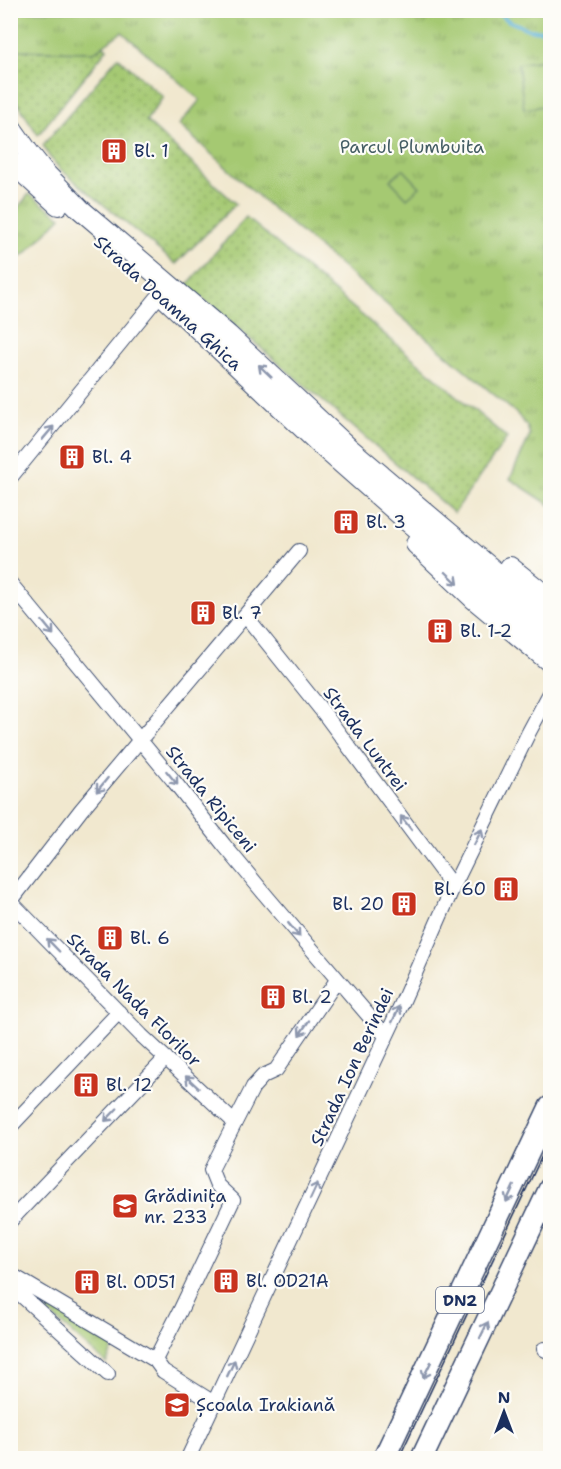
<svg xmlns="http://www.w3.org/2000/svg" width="561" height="1469" viewBox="0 0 561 1469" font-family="'Shantell Sans',sans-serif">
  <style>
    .grass { fill: url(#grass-dots); stroke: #607c68; stroke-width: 1.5 }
    .park { fill: url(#park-tufts); stroke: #607c68; stroke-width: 1.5 }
    .garden { fill: #a5c972; stroke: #607c68; stroke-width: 1.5 }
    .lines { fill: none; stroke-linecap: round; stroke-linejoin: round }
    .stream { stroke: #60b4dc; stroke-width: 4 }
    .minor-casing { stroke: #3b4b6f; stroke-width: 16 }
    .secondary-casing { stroke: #3b4b6f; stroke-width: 22 }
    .primary-casing { stroke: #3b4b6f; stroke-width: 24 }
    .minor { stroke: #fff; stroke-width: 14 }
    .secondary { stroke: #fff; stroke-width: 20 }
    .primary { stroke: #fff; stroke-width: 21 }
    .tram { stroke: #1b2f5e; stroke-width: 1.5 }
    .oneway { stroke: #8d97ae }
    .labels { text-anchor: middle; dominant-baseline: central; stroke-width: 4.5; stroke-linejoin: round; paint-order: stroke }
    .shield { fill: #fdfcf7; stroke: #5f6c8c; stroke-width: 1.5 }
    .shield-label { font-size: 16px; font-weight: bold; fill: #1b2f5e }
    .park-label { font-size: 18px; fill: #445d64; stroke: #fdfcf7 }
    .poi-label { font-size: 18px; fill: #1b2f5e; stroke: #fdfcf7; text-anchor: start }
    .street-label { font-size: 18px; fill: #1b2f5e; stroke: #fdfcf7 }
  </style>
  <defs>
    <pattern id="grass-dots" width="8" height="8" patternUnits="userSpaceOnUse" patternTransform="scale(1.5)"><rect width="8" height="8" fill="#a5c972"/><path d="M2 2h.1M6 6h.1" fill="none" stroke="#86a461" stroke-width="1.8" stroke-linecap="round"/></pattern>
    <pattern id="park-tufts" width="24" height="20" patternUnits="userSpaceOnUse" patternTransform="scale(1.5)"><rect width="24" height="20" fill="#a5c972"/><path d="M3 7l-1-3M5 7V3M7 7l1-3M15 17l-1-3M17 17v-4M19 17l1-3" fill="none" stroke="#86a461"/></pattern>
  </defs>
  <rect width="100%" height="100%" fill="#fdfcf7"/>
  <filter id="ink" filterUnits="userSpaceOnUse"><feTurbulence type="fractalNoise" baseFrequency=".0167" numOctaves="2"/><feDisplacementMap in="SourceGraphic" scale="12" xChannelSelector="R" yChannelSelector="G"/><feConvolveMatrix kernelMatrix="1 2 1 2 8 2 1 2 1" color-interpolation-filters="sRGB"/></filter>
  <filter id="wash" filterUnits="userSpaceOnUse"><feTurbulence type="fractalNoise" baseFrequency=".008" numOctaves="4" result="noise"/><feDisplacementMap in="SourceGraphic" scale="24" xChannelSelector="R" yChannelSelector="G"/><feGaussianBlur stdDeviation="1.35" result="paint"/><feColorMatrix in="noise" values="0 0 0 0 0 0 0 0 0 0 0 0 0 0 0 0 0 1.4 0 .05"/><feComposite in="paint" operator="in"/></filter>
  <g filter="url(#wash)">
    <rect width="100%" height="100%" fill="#f1e8cf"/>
    <path class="grass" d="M 104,46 L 107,49 L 38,135 L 11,93 L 11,50 L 93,52 Z
      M 118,57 L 163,97 L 146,121 L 236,204 L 176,264 L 60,169 L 49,156 L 43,145 Z
      M 246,217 L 507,438 L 454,513 L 187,285 Z"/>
    <path class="park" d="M 11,11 L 550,11 L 550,505 L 510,479 L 530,435 L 527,426 L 517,414 L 266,203 L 179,125 L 200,100 L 122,32 L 94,52 L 11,50 Z
      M 29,194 L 61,217 L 25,254 L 11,259 L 11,216 Z
      M 11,1280 L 116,1343 L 106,1363 Z"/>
    <path class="garden" d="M 550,59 L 550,105 L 524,109 L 518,64 Z
      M 403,169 L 420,187 L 407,198 L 390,180 Z"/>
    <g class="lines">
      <path class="stream" d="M 494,10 L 509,21 L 530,30 L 550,31"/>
    </g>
  </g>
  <g filter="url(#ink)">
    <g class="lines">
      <defs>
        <path id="minor" d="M 10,478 L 161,293
          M 10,583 L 173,780 L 224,845 L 268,898 L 386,1036
          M 245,615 L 323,712 L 453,887
          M 10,901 L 141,1035 L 234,1122
          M 10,902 L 81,810 L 299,551
          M 10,1127 L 119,1012
          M 10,1221 L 166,1058
          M 10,1274 L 155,1360
          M 10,1285 L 108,1374
          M 544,1349 L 550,1352
          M 214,1403 L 163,1371 L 155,1360 L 180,1311 L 233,1200 L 217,1185 L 211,1170 L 253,1087 L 263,1076 L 276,1070 L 337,980
          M 188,1458 L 402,1003 L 453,887 L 529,732 L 550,693"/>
        <path id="secondary" d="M 10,126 L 29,153 L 44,172 L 80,209 L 228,335 L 350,449 L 550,618
          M 10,161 L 58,205
          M 162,295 L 323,447 L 406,520 L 550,640
          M 416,544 L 474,599 L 550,662
          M 510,567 L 550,599"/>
        <path id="primary" d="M 384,1458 L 550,1107
          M 422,1458 L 550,1188"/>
      </defs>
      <use href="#minor" class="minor-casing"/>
      <use href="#secondary" class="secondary-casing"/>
      <use href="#primary" class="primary-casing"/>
      <use href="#minor" class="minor"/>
      <use href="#secondary" class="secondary"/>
      <use href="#primary" class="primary"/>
      <path class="tram" d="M 399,1458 L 550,1139"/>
    </g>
    <defs><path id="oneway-shaft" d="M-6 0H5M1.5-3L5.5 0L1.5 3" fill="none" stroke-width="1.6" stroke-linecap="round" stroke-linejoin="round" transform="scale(1.5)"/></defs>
    <g class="oneway">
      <use href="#oneway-shaft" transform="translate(265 371) rotate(-136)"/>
      <use href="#oneway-shaft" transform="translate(48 433) rotate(-50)"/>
      <use href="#oneway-shaft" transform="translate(452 578) rotate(44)"/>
      <use href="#oneway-shaft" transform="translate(48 628) rotate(51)"/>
      <use href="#oneway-shaft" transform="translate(172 778) rotate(51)"/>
      <use href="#oneway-shaft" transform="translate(102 785) rotate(129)"/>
      <use href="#oneway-shaft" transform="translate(406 823) rotate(-128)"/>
      <use href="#oneway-shaft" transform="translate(478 837) rotate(-64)"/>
      <use href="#oneway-shaft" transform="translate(294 930) rotate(50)"/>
      <use href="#oneway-shaft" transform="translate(53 945) rotate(-134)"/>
      <use href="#oneway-shaft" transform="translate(396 1014) rotate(-65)"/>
      <use href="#oneway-shaft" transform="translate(304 1028) rotate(124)"/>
      <use href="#oneway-shaft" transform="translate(192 1082) rotate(-137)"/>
      <use href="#oneway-shaft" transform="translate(111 1115) rotate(134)"/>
      <use href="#oneway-shaft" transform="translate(314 1191) rotate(-65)"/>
      <use href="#oneway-shaft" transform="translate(510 1194) rotate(115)"/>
      <use href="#oneway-shaft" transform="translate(484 1330) rotate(-64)"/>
      <use href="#oneway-shaft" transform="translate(231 1368) rotate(-65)"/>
      <use href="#oneway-shaft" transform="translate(427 1370) rotate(116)"/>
    </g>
  </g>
  <defs>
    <symbol id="building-square" viewBox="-11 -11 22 22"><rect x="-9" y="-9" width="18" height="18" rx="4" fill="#c8321e" stroke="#fdfcf7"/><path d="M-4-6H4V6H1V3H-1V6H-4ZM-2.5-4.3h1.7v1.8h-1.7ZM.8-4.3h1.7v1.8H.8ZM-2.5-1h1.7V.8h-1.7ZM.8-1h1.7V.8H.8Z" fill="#fff"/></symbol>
    <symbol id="school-square" viewBox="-11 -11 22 22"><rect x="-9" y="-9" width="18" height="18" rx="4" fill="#c8321e" stroke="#fdfcf7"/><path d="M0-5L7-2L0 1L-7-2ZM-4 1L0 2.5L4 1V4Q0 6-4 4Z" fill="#fff"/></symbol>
  </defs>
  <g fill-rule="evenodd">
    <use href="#building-square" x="99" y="136" width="30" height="30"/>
    <use href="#building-square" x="57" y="442" width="30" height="30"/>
    <use href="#building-square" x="331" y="507" width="30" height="30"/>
    <use href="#building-square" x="188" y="598" width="30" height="30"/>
    <use href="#building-square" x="425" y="616" width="30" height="30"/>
    <use href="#building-square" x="491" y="874" width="30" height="30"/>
    <use href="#building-square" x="389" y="889" width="30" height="30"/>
    <use href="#building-square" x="95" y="923" width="30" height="30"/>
    <use href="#building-square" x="258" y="982" width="30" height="30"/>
    <use href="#building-square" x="71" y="1070" width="30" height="30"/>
    <use href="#school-square" x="110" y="1191" width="30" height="30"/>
    <use href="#building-square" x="211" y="1266" width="30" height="30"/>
    <use href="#building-square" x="72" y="1267" width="30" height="30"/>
    <use href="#school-square" x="162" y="1390" width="30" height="30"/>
  </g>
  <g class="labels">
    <rect class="shield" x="436" y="1287" width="48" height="26" rx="4.5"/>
    <g class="shield-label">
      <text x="460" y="1300">DN2</text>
    </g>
    <g class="park-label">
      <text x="412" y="147">Parcul Plumbuita</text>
    </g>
    <g class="poi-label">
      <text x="134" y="151">Bl. 1</text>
      <text x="92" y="457">Bl. 4</text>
      <text x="366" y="522">Bl. 3</text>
      <text x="222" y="613">Bl. 7</text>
      <text x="460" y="631">Bl. 1-2</text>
      <text x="486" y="889" text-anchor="end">Bl. 60</text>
      <text x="384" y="904" text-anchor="end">Bl. 20</text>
      <text x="130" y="938">Bl. 6</text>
      <text x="292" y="997">Bl. 2</text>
      <text x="106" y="1085">Bl. 12</text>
      <text x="144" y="1196">Grădinița<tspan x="144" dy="21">nr. 233</tspan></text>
      <text x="246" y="1281">Bl. OD21A</text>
      <text x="106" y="1282">Bl. OD51</text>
      <text x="196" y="1405">Școala Irakiană</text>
    </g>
    <g class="street-label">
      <text transform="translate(168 303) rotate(42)">Strada Doamna Ghica</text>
      <text transform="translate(365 739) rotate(53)">Strada Luntrei</text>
      <text transform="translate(211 799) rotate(51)">Strada Ripiceni</text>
      <text transform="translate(134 1000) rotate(45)">Strada Nada Florilor</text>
      <text transform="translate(352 1067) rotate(-65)">Strada Ion Berindei</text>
    </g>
  </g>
  <rect width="561" height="1469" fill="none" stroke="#fdfcf7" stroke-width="36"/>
  <g transform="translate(504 1412)" stroke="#fdfcf7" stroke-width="4.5" paint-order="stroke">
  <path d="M0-4.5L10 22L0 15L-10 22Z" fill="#1b2f5e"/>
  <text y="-9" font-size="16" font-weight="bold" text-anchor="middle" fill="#1b2f5e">N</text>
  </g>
</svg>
